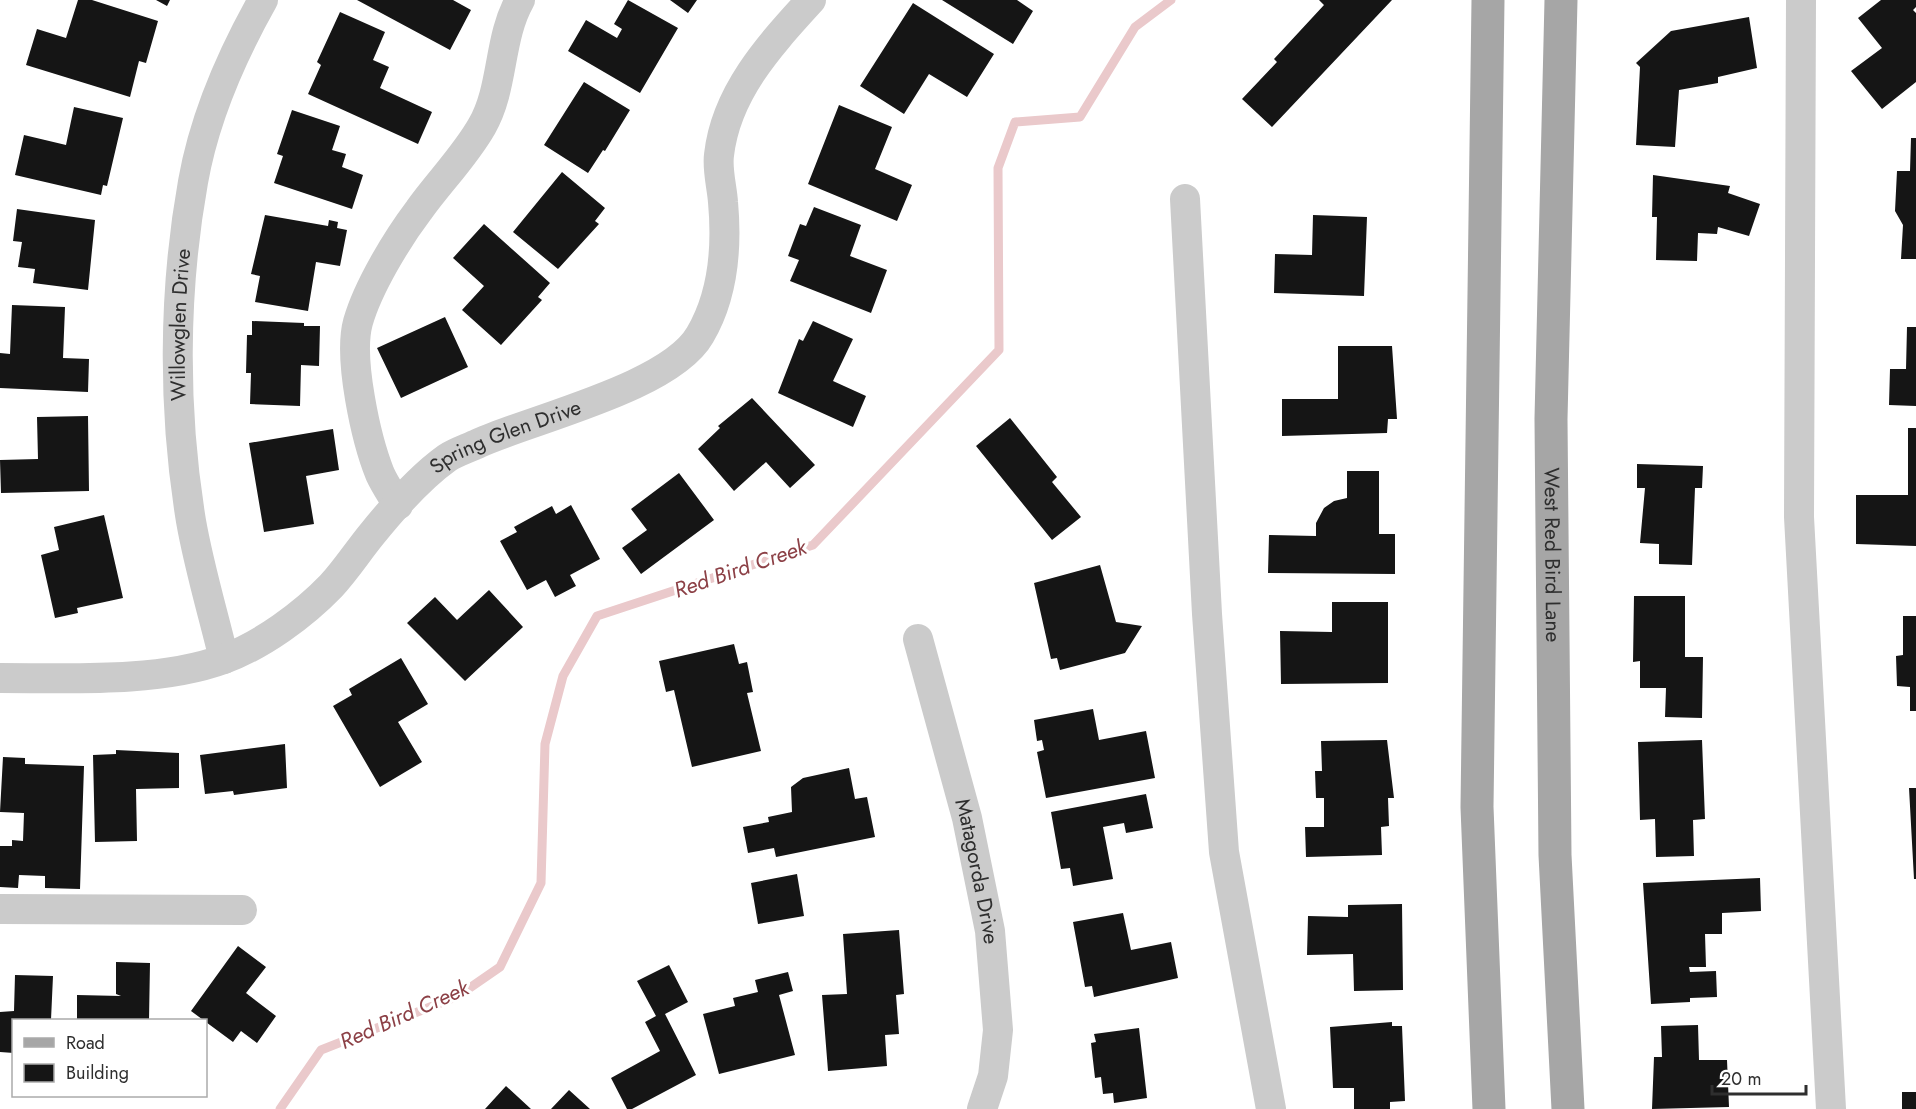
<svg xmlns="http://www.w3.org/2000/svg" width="1916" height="1109" viewBox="0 0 1916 1109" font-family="Jost,sans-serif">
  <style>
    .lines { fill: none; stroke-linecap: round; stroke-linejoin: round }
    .stream { stroke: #eac9cb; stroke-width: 9 }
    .building { fill: #151515 }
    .minor { stroke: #cbcbcb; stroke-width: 30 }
    .major { stroke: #a6a6a6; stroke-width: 33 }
    .labels { text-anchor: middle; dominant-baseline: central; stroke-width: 6; stroke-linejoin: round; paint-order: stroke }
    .street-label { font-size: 21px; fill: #2e2e2e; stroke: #fff }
    .water-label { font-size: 22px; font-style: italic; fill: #8c4046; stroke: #fff }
  </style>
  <rect width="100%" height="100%" fill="#fff"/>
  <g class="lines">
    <path class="stream" d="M 280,1109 L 321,1050 L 458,996 L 500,967 L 541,883 L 545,744 L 563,676 L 597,616 L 813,545 L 999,350 L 998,168 L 1015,122 L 1080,117 L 1135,27 L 1171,0"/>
  </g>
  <path class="building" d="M 78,0 L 92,0 L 158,21 L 146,63 L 139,61 L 130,97 L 26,65 L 37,29 L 66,38 Z
    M 156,0 L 170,0 L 167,6 Z
    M 357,0 L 453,0 L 471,10 L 450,50 Z
    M 628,0 L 678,28 L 640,93 L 568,51 L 586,20 L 617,38 L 622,29 L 614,24 Z
    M 670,0 L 697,0 L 688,13 Z
    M 942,0 L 1017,0 L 1033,11 L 1013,44 Z
    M 1319,0 L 1392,0 L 1272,127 L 1242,99 L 1277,62 L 1274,59 L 1324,5 Z
    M 1881,0 L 1916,0 L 1916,7 L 1913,10 L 1916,13 L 1916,82 L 1882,109 L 1851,71 L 1882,48 L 1858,18 Z
    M 913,3 L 994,54 L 967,97 L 929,74 L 904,114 L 860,86 Z
    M 340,12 L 385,32 L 373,60 L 389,67 L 380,88 L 432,112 L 418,144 L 308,94 L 321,65 L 317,62 Z
    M 1749,17 L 1757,68 L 1718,77 L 1718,83 L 1679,90 L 1675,147 L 1636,145 L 1640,67 L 1636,63 L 1671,31 Z
    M 584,82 L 630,110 L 605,151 L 603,150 L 588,173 L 544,145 Z
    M 839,105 L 892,127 L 875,169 L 912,185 L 897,221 L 808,184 Z
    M 74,107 L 123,118 L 107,186 L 103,185 L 101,195 L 15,175 L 24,135 L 66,145 Z
    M 292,110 L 340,126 L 332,150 L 346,154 L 342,167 L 363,175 L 352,209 L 274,183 L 283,156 L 277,154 Z
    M 1911,138 L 1916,138 L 1916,259 L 1901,259 L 1903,225 L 1895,211 L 1897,171 L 1910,171 Z
    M 562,172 L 605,208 L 595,221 L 599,224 L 558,269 L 513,232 Z
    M 1653,175 L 1730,186 L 1728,193 L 1760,204 L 1749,236 L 1718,227 L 1717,234 L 1698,233 L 1697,261 L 1656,260 L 1657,217 L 1652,217 Z
    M 814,207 L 861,225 L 850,256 L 887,270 L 871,313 L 790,281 L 799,260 L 788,256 L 800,224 L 806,226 Z
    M 17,209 L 95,220 L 88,290 L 33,283 L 35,269 L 18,267 L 22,242 L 13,241 Z
    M 265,215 L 328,226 L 329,220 L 338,222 L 337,228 L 347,230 L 340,266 L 316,262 L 308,311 L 255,302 L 260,276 L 251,274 Z
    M 1313,215 L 1367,217 L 1364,296 L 1274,293 L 1275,254 L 1312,255 Z
    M 484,224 L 550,283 L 538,297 L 542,300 L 501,345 L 462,310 L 484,286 L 453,258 Z
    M 12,305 L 65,307 L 63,358 L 89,359 L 88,392 L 0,388 L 0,353 L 10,354 Z
    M 445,317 L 468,367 L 401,398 L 377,348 Z
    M 252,321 L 304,323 L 304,326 L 320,326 L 319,366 L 301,365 L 300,406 L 250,404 L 251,373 L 246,373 L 247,335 L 252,335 Z
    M 813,321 L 853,339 L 833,381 L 866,396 L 853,427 L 778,393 L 799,339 L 803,341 Z
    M 1907,327 L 1916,327 L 1916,406 L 1889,405 L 1890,369 L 1906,369 Z
    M 1338,346 L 1392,346 L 1397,419 L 1388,419 L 1387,433 L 1282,436 L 1282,399 L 1338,399 Z
    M 752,398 L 815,465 L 790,488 L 766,462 L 734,491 L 698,449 L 720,428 L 718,426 Z
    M 88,416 L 89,491 L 1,493 L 0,460 L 38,459 L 37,417 Z
    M 1010,418 L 1057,477 L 1052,482 L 1081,517 L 1052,540 L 976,446 Z
    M 1908,428 L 1916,428 L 1916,546 L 1856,544 L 1856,495 L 1908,495 Z
    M 333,429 L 339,470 L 306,476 L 314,524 L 264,532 L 249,443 Z
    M 1637,464 L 1703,466 L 1702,488 L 1695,488 L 1692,565 L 1659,564 L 1659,544 L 1640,543 L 1645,488 L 1637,488 Z
    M 1347,471 L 1379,471 L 1379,534 L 1395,534 L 1395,574 L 1268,573 L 1269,535 L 1316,536 L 1316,523 L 1324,508 L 1334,501 L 1347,498 Z
    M 679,473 L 714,520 L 641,574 L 622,548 L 647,530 L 631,509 Z
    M 571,505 L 600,559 L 570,575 L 576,586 L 555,597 L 546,580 L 527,590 L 500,541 L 517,532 L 514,527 L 552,506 L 556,514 Z
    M 104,515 L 123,598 L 77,608 L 78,613 L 55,618 L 41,555 L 59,550 L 54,527 Z
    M 1100,565 L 1116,622 L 1142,626 L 1125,653 L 1060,670 L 1057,658 L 1051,659 L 1034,583 Z
    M 489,590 L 523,627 L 465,681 L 407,623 L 435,597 L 457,620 Z
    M 1634,596 L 1685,596 L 1685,657 L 1703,657 L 1702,718 L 1665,717 L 1666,688 L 1640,688 L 1640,661 L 1633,662 Z
    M 1332,602 L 1388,602 L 1388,683 L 1281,684 L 1280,631 L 1332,632 Z
    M 1903,616 L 1916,616 L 1916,711 L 1910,711 L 1910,687 L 1897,686 L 1896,656 L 1903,655 Z
    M 734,644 L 739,664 L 747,662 L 753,692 L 747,693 L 761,751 L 692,767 L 674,690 L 666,692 L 659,661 Z
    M 401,658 L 428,704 L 398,722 L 422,762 L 380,787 L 333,706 L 352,695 L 349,689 Z
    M 1093,709 L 1099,740 L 1146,731 L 1155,778 L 1046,798 L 1037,752 L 1044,750 L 1042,740 L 1037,741 L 1034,720 Z
    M 1387,740 L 1394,798 L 1388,798 L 1389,826 L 1381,827 L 1382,855 L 1306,857 L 1305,827 L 1324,827 L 1324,798 L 1316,798 L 1315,771 L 1322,771 L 1321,741 Z
    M 1702,740 L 1705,819 L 1693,820 L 1694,856 L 1656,857 L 1655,819 L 1640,820 L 1638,742 Z
    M 285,744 L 287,788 L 234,795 L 233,791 L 205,794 L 200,755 Z
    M 116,750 L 179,753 L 179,788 L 136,789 L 137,841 L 95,842 L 93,755 L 116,754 Z
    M 3,757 L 25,758 L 25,764 L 84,766 L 80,889 L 45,888 L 45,876 L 19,875 L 18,888 L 0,887 L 0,846 L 12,846 L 12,840 L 23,841 L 24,813 L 0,812 Z
    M 849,768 L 855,799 L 867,797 L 875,837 L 776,857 L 774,848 L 748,853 L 743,827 L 769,822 L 768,817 L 792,812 L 791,787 L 803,778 Z
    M 1909,788 L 1916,788 L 1916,879 L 1914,879 Z
    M 1146,794 L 1153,828 L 1126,833 L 1124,823 L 1103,827 L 1113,879 L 1073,886 L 1070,868 L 1061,869 L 1051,812 Z
    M 797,874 L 804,916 L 758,924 L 751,883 Z
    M 1760,878 L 1761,911 L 1722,913 L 1722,934 L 1705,934 L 1706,967 L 1689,967 L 1690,972 L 1716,971 L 1717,997 L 1690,998 L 1690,1002 L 1651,1004 L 1643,883 Z
    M 1402,904 L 1403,990 L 1354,991 L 1353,954 L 1307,955 L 1308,916 L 1348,917 L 1348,905 Z
    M 1123,913 L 1131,950 L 1171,942 L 1178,978 L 1094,997 L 1092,986 L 1085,987 L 1073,922 Z
    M 899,930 L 904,994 L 896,995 L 899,1034 L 885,1035 L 887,1066 L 828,1071 L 822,995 L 847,994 L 843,934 Z
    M 238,946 L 266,967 L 246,993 L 276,1016 L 257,1043 L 241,1031 L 233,1042 L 191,1011 Z
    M 116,962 L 150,963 L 149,1020 L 77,1020 L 77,995 L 121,996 L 116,994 Z
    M 669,965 L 688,1002 L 665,1014 L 696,1075 L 632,1109 L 627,1109 L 611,1078 L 660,1051 L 645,1022 L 656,1016 L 637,981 Z
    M 788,972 L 793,991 L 779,995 L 795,1055 L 719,1074 L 703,1014 L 735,1006 L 733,998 L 758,992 L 755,980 Z
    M 15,975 L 53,976 L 51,1020 L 14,1020 L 14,1053 L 0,1052 L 0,1012 L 14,1011 Z
    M 1392,1022 L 1392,1026 L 1402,1026 L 1405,1101 L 1390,1102 L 1390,1109 L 1354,1109 L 1354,1088 L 1333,1088 L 1330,1027 Z
    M 1698,1025 L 1699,1060 L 1727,1060 L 1729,1107 L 1652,1109 L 1654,1057 L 1662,1057 L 1661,1026 Z
    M 1139,1028 L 1147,1098 L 1114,1103 L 1113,1093 L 1103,1094 L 1101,1077 L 1095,1078 L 1091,1043 L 1096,1042 L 1094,1034 Z
    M 506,1086 L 531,1109 L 485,1109 Z
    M 569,1090 L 590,1109 L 551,1109 Z
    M 1902,1092 L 1916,1092 L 1916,1109 L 1902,1109 Z"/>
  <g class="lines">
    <g class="minor">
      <path d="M 1801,0 L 1799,517 L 1831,1109"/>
      <path d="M 1185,199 L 1207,614 L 1224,852 L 1271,1109"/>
      <path d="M 398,505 C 392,495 385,485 380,474 C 366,439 348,358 358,322 C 368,287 397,239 419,210 C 439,182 465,156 482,126 C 504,88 498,39 520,0"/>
      <path id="s1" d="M 918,639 L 967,818 L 990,931 L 998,1030 L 993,1076 L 982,1109"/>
      <path id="s2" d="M 224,659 C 213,613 199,567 191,521 C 173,411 173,293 193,182 C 204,119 232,55 263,0"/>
      <path id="s3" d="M 0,678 C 69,678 159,683 224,659 C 262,645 303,615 331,586 C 346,570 358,551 372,534 C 393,508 419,478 447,458 C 456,452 469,448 479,443 C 535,418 670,387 700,335 C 723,296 727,246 723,202 C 722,187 717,170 719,155 C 726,92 770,45 811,0"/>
      <path d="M 0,909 L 242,910"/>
    </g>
    <g class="major">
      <path d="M 1488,0 L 1477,807 L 1489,1109"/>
      <path id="s4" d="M 1561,0 L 1551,419 L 1555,855 L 1568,1109"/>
    </g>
  </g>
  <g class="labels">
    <g class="street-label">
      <text stroke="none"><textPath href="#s2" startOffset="339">Willowglen Drive</textPath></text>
      <text stroke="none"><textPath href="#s3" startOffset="592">Spring Glen Drive</textPath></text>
      <text stroke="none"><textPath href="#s4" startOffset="555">West Red Bird Lane</textPath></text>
      <text stroke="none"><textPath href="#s1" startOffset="240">Matagorda Drive</textPath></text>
    </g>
    <g class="water-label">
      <text transform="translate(740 568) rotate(-19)">Red Bird Creek</text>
      <text transform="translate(404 1014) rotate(-24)">Red Bird Creek</text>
    </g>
  </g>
  <rect x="12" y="1019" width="195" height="78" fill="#ffffff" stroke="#ababab" stroke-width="1.5"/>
  <rect x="24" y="1038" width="30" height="9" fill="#a6a6a6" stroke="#ababab" stroke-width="1.5"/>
  <text x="66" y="1049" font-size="18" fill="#2e2e2e">Road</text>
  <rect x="24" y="1064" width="30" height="18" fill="#151515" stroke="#ababab" stroke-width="1.5"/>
  <text x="66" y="1079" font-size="18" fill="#2e2e2e">Building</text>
  <path d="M1712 1085v9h94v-9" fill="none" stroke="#2e2e2e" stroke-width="3"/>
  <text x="1721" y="1085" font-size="18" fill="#2e2e2e" stroke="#ffffff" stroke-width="4.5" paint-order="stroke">20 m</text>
</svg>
